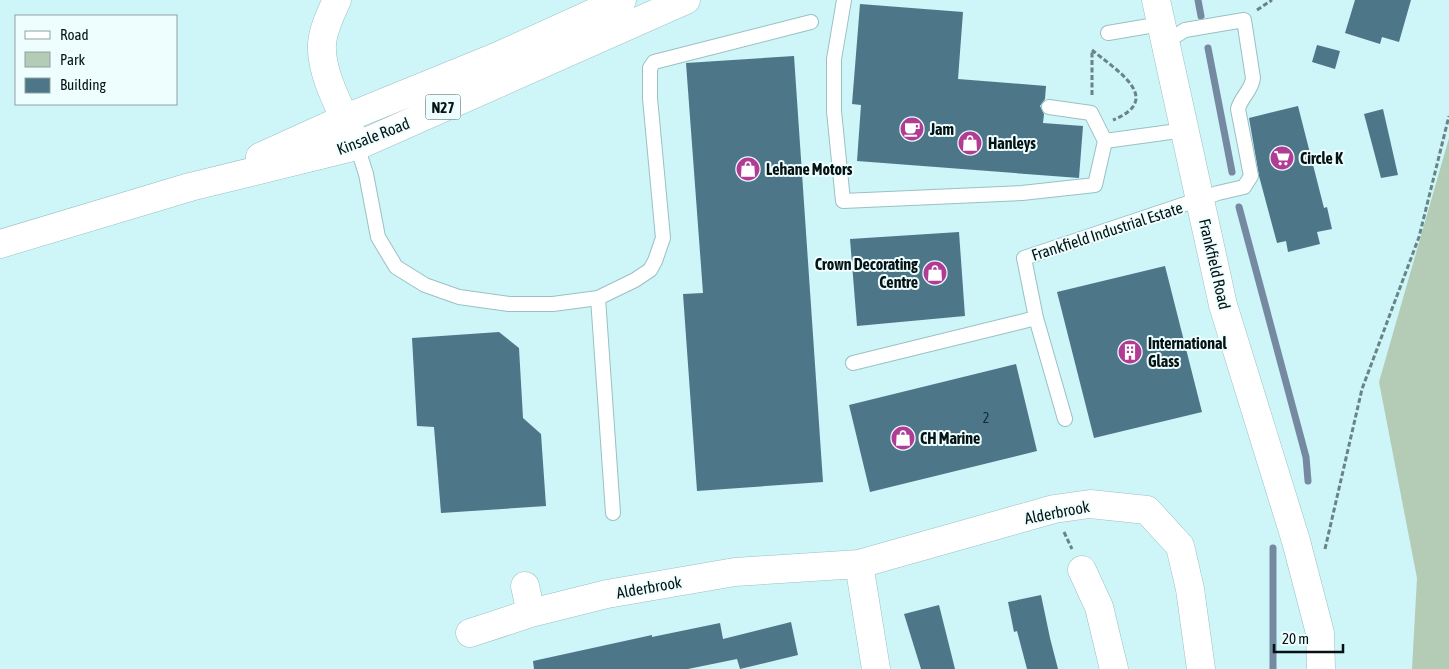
<svg xmlns="http://www.w3.org/2000/svg" width="1449" height="669" viewBox="0 0 1449 669" font-family="'Asap Condensed',sans-serif">
  <style>
    .green { fill: #b4cbb5 }
    .lines { fill: none; stroke-linecap: round; stroke-linejoin: round }
    .stream { stroke: #758aa1; stroke-width: 7 }
    .building { fill: #4e7689 }
    .service-casing { stroke: #9ac0c3; stroke-width: 16 }
    .minor-casing { stroke: #9ac0c3; stroke-width: 29 }
    .tertiary-casing { stroke: #9ac0c3; stroke-width: 29 }
    .trunk-casing { stroke: #9ac0c3; stroke-width: 29 }
    .path { stroke: #698486; stroke-width: 3; stroke-dasharray: 5 2.5; stroke-linecap: butt }
    .service { stroke: #fff; stroke-width: 14 }
    .minor { stroke: #fff; stroke-width: 28 }
    .tertiary { stroke: #fff; stroke-width: 28 }
    .trunk { stroke: #fff; stroke-width: 28 }
    .labels { text-anchor: middle; dominant-baseline: central; stroke-width: 4; stroke-linejoin: round; paint-order: stroke }
    .number-label { font-size: 14px; fill: #172c31 }
    .shield { fill: #eefeff; stroke: #4b5a5a; stroke-width: 1 }
    .shield-label { font-size: 15px; font-weight: bold; fill: #051314 }
    .poi-label { font-size: 16px; font-weight: bold; fill: #051314; stroke: #eefeff; text-anchor: start }
    .street-label { font-size: 16px; fill: #051314; stroke: #eefeff }
  </style>
  <rect width="100%" height="100%" fill="#cef5f8"/>
  <path class="green" d="M 1449,138 L 1449,669 L 1412,669 L 1417,578 L 1379,382 Z"/>
  <g class="lines">
    <path class="stream" d="M 1198,0 L 1201,16
      M 1208,48 L 1232,172
      M 1239,207 L 1306,457 L 1308,481
      M 1273,669 L 1273,548"/>
  </g>
  <path class="building" d="M 1355,0 L 1411,0 L 1399,42 L 1382,37 L 1380,44 L 1345,33 Z
    M 860,4 L 963,12 L 958,79 L 1046,86 L 1045,99 L 1040,106 L 1044,114 L 1043,123 L 1083,126 L 1079,178 L 857,161 L 861,105 L 852,104 Z
    M 1317,45 L 1340,51 L 1335,69 L 1312,62 Z
    M 794,56 L 823,482 L 697,491 L 683,294 L 703,293 L 686,63 Z
    M 1298,106 L 1324,208 L 1327,207 L 1332,229 L 1317,232 L 1320,244 L 1288,252 L 1286,241 L 1277,243 L 1259,176 L 1249,118 Z
    M 1383,109 L 1398,175 L 1381,178 L 1364,114 Z
    M 959,232 L 965,316 L 857,326 L 850,239 Z
    M 1165,266 L 1202,412 L 1094,438 L 1057,292 Z
    M 499,332 L 519,348 L 523,418 L 541,434 L 546,506 L 441,513 L 434,427 L 417,426 L 412,338 Z
    M 1016,364 L 1037,451 L 870,492 L 849,405 Z
    M 1041,595 L 1050,638 L 1058,669 L 1027,669 L 1017,631 L 1014,632 L 1008,602 Z
    M 939,605 L 955,669 L 921,669 L 904,614 Z
    M 791,622 L 798,655 L 740,669 L 737,659 L 688,669 L 534,669 L 533,661 L 652,635 L 652,637 L 720,623 L 723,639 Z"/>
  <g class="lines">
    <defs>
      <path id="service" d="M 844,0 L 834,59 L 834,111 L 843,201 L 1022,193 L 1095,185 L 1105,141 L 1185,130
        M 1108,33 L 1161,24
        M 1049,107 L 1091,113 L 1105,141
        M 357,146 L 366,174 L 378,237 L 396,267 L 425,285 L 459,297 L 509,304 L 553,304 L 598,298 L 635,280 L 650,270 L 655,261 L 663,238 L 650,98 L 650,68 L 654,62 L 811,22
        M 598,298 L 613,513
        M 1036,318 L 1065,419
        M 853,363 L 1036,318 L 1024,258 L 1218,193 L 1244,187 L 1251,176 L 1238,109 C 1241,97 1252,90 1253,78 L 1244,20 L 1185,30 L 1164,43"/>
      <path id="minor" d="M 337,0 C 331,13 323,29 322,44 C 320,76 345,116 357,146
        M 859,564 L 876,669
        M 1082,570 L 1099,607 L 1114,669
        M 525,586 L 531,613
        M 470,633 L 531,613 L 607,594 L 735,572 L 859,564 L 1054,509 L 1090,504 L 1147,510 L 1180,546 L 1190,589 L 1201,669"/>
      <path id="tertiary" d="M 1156,0 L 1223,305 L 1296,541 L 1320,633 L 1321,669"/>
      <path id="trunk" d="M 260,157 L 346,118 L 496,57 L 622,0
        M 0,244 L 190,187 L 357,146 L 686,0"/>
    </defs>
    <use href="#service" class="service-casing"/>
    <use href="#minor" class="minor-casing"/>
    <use href="#tertiary" class="tertiary-casing"/>
    <use href="#trunk" class="trunk-casing"/>
    <path class="path" d="M 1257,10 L 1272,0
      M 1092,50 C 1116,70 1165,99 1113,120
      M 1092,95 L 1092,50
      M 1064,532 L 1072,549
      M 1325,549 L 1362,389 L 1419,237 L 1449,116"/>
    <use href="#service" class="service"/>
    <use href="#minor" class="minor"/>
    <use href="#tertiary" class="tertiary"/>
    <use href="#trunk" class="trunk"/>
  </g>
  <defs>
    <symbol id="cafe-disc" viewBox="-11 -11 22 22"><circle r="9.5" fill="#b13c94" stroke="#eefeff"/><path d="M-5.5-4.5H6V0H3Q3 3.5 0 3.5H-2.5Q-5.5 3.5-5.5 0ZM3-3.2v2h1.7v-2ZM-6 4.5H4V6H-6Z" fill="#fff"/></symbol>
    <symbol id="shop-disc" viewBox="-11 -11 22 22"><circle r="9.5" fill="#b13c94" stroke="#eefeff"/><path d="M-5-2.5h2.3a2.7 3.5 0 0 1 5.4 0H5L5.5 6h-11ZM-1.5-2.5h3a1.5 2.3 0 0 0-3 0Z" fill="#fff"/></symbol>
    <symbol id="supermarket-disc" viewBox="-11 -11 22 22"><circle r="9.5" fill="#b13c94" stroke="#eefeff"/><path d="M-6-5.5h2.5l.6 2H6L4.5 2H-2.5L-4.4-4H-6ZM-1.5 3.2a1.3 1.3 0 1 0 .1 0ZM3 3.2a1.3 1.3 0 1 0 .1 0Z" fill="#fff"/></symbol>
    <symbol id="building-disc" viewBox="-11 -11 22 22"><circle r="9.5" fill="#b13c94" stroke="#eefeff"/><path d="M-4-6H4V6H1V3H-1V6H-4ZM-2.5-4.3h1.7v1.8h-1.7ZM.8-4.3h1.7v1.8H.8ZM-2.5-1h1.7V.8h-1.7ZM.8-1h1.7V.8H.8Z" fill="#fff"/></symbol>
  </defs>
  <g fill-rule="evenodd">
    <use href="#cafe-disc" x="898" y="115" width="28" height="28"/>
    <use href="#shop-disc" x="956" y="129" width="28" height="28"/>
    <use href="#supermarket-disc" x="1268" y="144" width="28" height="28"/>
    <use href="#shop-disc" x="734" y="155" width="28" height="28"/>
    <use href="#shop-disc" x="921" y="259" width="28" height="28"/>
    <use href="#building-disc" x="1116" y="338" width="28" height="28"/>
    <use href="#shop-disc" x="889" y="424" width="28" height="28"/>
  </g>
  <g class="labels">
    <g class="number-label">
      <text x="986" y="418">2</text>
    </g>
    <rect class="shield" x="425.5" y="94.5" width="35" height="25" rx="4"/>
    <g class="shield-label">
      <text x="443" y="107">N27</text>
    </g>
    <g class="poi-label">
      <text x="930" y="129">Jam</text>
      <text x="988" y="143">Hanleys</text>
      <text x="1300" y="158">Circle K</text>
      <text x="766" y="169">Lehane Motors</text>
      <text x="918" y="264" text-anchor="end">Crown Decorating<tspan x="918" dy="18">Centre</tspan></text>
      <text x="1148" y="343">International<tspan x="1148" dy="18">Glass</tspan></text>
      <text x="920" y="438">CH Marine</text>
    </g>
    <g class="street-label">
      <text transform="translate(373 136) rotate(-21)">Kinsale Road</text>
      <text transform="translate(1107 231) rotate(-18)">Frankfield Industrial Estate</text>
      <text transform="translate(1215 264) rotate(77)">Frankfield Road</text>
      <text transform="translate(1057 512) rotate(-11)">Alderbrook</text>
      <text transform="translate(649 587) rotate(-10)">Alderbrook</text>
    </g>
  </g>
  <rect x="15" y="15" width="162" height="90" fill="#eefeff" stroke="#91a0a1"/>
  <rect x="25" y="31" width="25" height="8" fill="#ffffff" stroke="#91a0a1"/>
  <text x="60" y="40" font-size="15" fill="#051314">Road</text>
  <rect x="25" y="52" width="25" height="15" fill="#b4cbb5" stroke="#91a0a1"/>
  <text x="60" y="65" font-size="15" fill="#051314">Park</text>
  <rect x="25" y="78" width="25" height="15" fill="#4e7689" stroke="#91a0a1"/>
  <text x="60" y="90" font-size="15" fill="#051314">Building</text>
  <path d="M1274 644v8h69v-8" fill="none" stroke="#051314" stroke-width="2.5"/>
  <text x="1282" y="644" font-size="15" fill="#051314" stroke="#eefeff" stroke-width="4" paint-order="stroke">20 m</text>
</svg>
